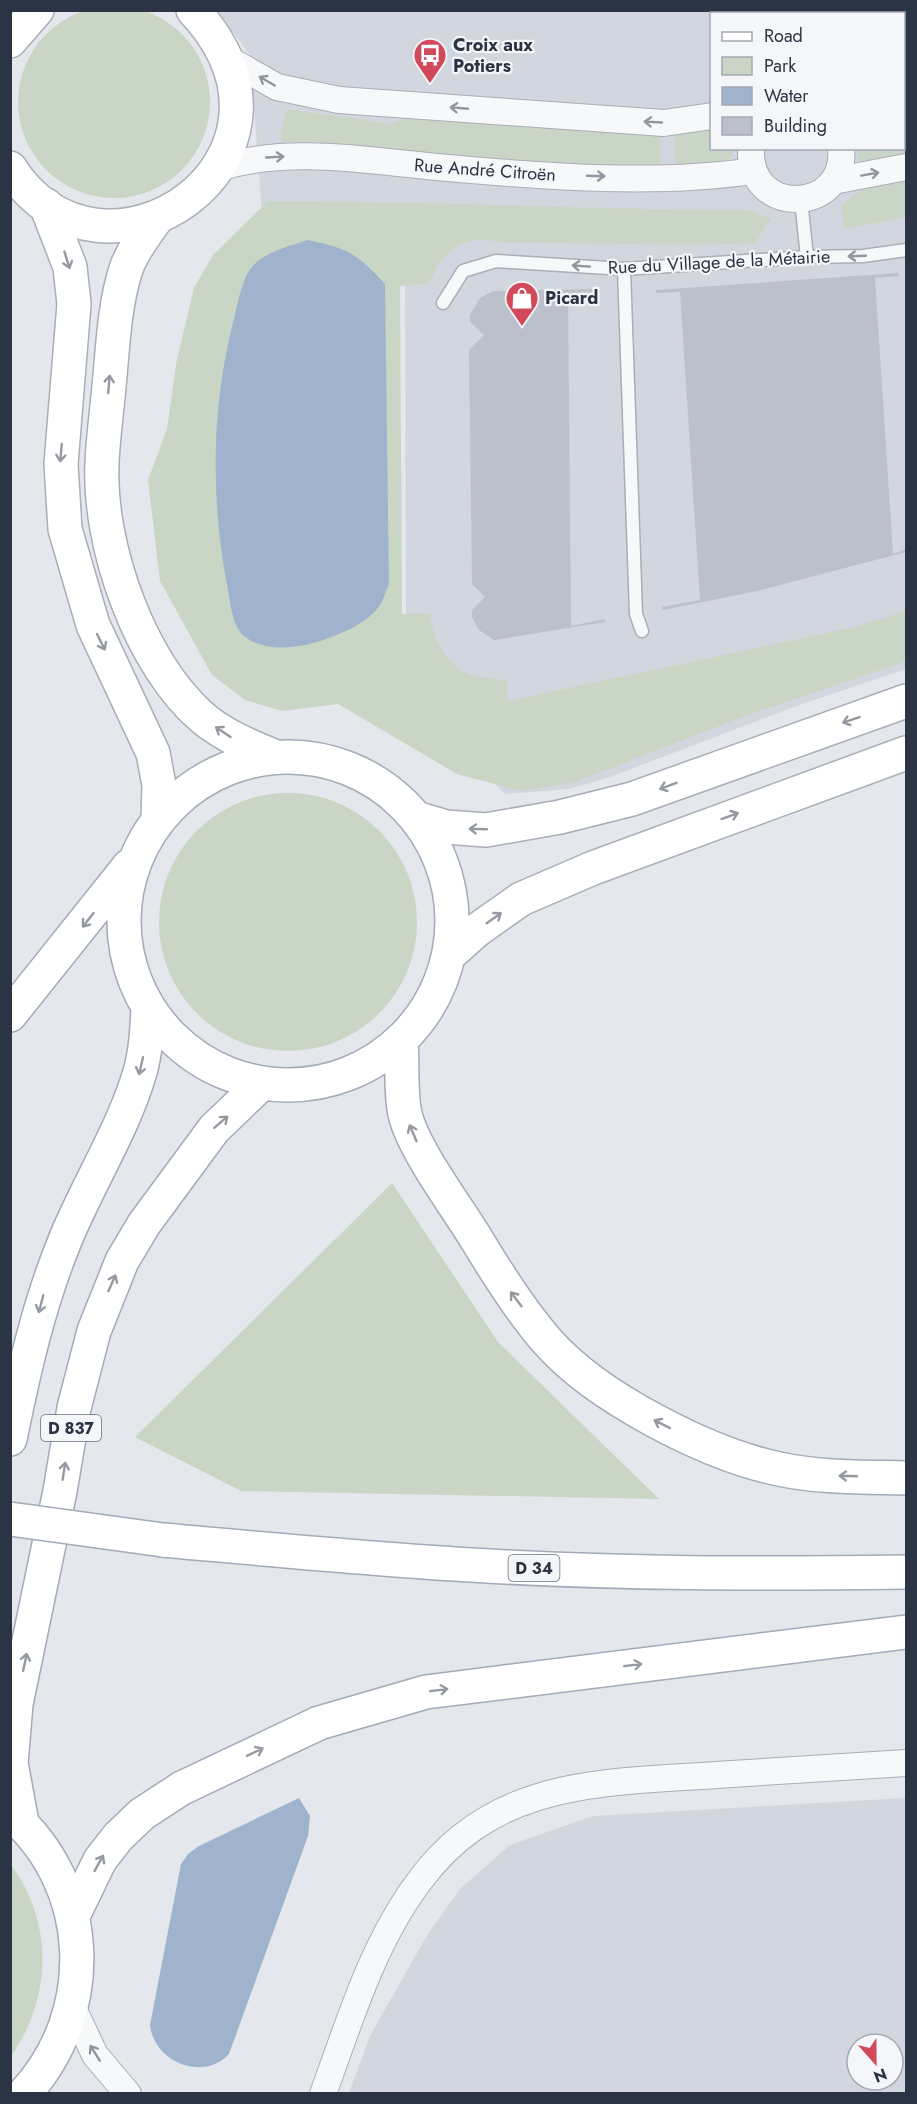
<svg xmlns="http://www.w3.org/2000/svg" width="917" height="2104" viewBox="0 0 917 2104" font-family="Jost,sans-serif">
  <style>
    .built { fill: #d2d6de; fill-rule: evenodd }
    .green { fill: #c9d6c5 }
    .water { fill: #9fb4cc }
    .building { fill: #bbc0ca }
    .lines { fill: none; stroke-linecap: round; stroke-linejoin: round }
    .lane-casing { stroke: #a9aeb7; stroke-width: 15 }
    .street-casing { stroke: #a9aeb7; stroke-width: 28 }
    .secondary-casing { stroke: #a9aeb7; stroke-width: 36 }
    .primary-casing { stroke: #a3abb8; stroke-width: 36 }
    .lane { stroke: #f7f8fa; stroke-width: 12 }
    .street { stroke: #f7f8fa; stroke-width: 26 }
    .secondary { stroke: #fff; stroke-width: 33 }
    .primary { stroke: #fff; stroke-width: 33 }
    .primary-bridge-casing { stroke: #a3abb8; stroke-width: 36; stroke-linecap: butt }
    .primary-bridge { stroke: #fff; stroke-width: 33 }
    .oneway { stroke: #9196a0 }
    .oneway2 { stroke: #959aa2 }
    .labels { text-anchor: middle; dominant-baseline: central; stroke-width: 4.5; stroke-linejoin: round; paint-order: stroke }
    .shield { fill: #f4f6f9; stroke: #676e7b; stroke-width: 1.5 }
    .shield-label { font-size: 16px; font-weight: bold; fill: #2b3445 }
    .poi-label { font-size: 18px; font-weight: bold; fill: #2b3445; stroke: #f4f6f9; text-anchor: start }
    .street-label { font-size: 18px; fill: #2b3445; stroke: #f4f6f9 }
  </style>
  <rect width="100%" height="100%" fill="#e4e7ec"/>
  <path class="built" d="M 217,11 L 906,11 L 906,669 L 799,705 L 610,777 L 569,789 L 505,794 L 443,733 L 406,665 L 405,244 L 262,214 L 250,55 ZM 712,14 L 904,14 L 904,148 L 712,148 Z
    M 906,1798 L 906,2093 L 349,2093 L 370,2036 L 426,1937 L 460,1889 L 510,1845 L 593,1816 ZM 857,2044 L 893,2044 L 893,2080 L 857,2080 Z"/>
  <path class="green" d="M18 102a96 96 0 1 1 192 0a96 96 0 1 1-192 0Z
    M 287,109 L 391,124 L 419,113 L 659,135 L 661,168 C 573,166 487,159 400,152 C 360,148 321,139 281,142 L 281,128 Z
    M 711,129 L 712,148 L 735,149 L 727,163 L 676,165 L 674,134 Z
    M 904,143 L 906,143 L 906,158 L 858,161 L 857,149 L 904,148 Z
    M 906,179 L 906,217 L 845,229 L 841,206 L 864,187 Z
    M 268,201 C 429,201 589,210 749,210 L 771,219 L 755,243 C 671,247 587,242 504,243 C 465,233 445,248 429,283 L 400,286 L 402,614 L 430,613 C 432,636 443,660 464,672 C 474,678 493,678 506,681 L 508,701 L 855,627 L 906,611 L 906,661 L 745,716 L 575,782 L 521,791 L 457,774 L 338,704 L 282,711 L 245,700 L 212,675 L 160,581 L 148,480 L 167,429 L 176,364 L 194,288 L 213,255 Z
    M159 922a129 129 0 1 1 258 0a129 129 0 1 1-258 0Z
    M 392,1183 L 498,1342 L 659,1499 L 241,1491 L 135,1437 Z
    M 11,1865 C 54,1923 52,1998 11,2056 Z"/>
  <path class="water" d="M 308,240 C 347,248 358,254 385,284 L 389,584 C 386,590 384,599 380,605 C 368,623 343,633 323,640 C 301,648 264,653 244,636 C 233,627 230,603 228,590 C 210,499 211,404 235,315 C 238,301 243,278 251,268 C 264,252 289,246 308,240 Z
    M 299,1798 L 310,1816 L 308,1836 L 229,2054 C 203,2082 154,2062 150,2025 L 181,1864 L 188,1854 L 199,1846 Z"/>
  <path class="building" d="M 898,273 L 899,276 L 875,278 L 893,554 L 906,549 L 906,552 L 757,591 L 663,610 L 662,607 L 700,600 L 680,292 L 656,293 L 656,290 Z
    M 598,289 L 598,292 L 568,293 L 571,626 L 605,619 L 605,622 L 494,640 L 479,630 L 472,617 L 472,610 L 485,597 L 472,584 L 469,350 L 484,335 L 470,322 L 470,315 L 480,298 L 493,291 Z"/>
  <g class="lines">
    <defs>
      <path id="lane" d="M 780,14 L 780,10
        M 801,200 L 807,257
        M 624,269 L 636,614 L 642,631
        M 443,303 L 463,271 L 496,261 L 624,269 L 807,257 L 863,256 L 906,250"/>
      <path id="street" d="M 228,59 L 277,87 L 339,100 L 664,123 L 712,116
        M 904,134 L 906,134
        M 751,148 C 747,218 848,214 841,148
        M 218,168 C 292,145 373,162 449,168 C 546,177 657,185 753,171
        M 833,181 L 906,167
        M 72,2006 L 95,2055 L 128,2094
        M 323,2094 C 349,2023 372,1945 418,1883 C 493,1779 601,1783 716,1775 C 780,1771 843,1767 906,1763"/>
      <path id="secondary" d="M 10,41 L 37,10
        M 10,168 C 103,313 331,158 193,10
        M 46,205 L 70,267 L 74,304 L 61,464 L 65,529 L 93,625 L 153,753 L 159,785 L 158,819
        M 157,218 C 146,233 132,251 126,269 C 114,306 113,347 109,386 C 107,411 103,437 102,463 C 98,545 140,665 204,719 C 225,736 251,747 276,757
        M 416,818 L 446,827 L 486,830 L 560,817 L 632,799 L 906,701
        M 449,955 L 477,930 L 521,899 L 593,868 L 906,753"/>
      <path id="primary" d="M124 921a164 164 0 1 1 328 0a164 164 0 1 1-328 0Z
        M 10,1015 L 129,866
        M 401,1041 C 403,1065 400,1091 405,1114 C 413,1149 457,1207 477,1240 C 498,1275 520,1310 547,1341 C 596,1397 707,1454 779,1469 C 821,1478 864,1477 906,1478
        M 10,1439 C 24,1370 39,1303 66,1238 C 89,1182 123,1130 140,1072 C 146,1051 147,1029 148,1008
        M 163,1540 C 266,1549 368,1559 471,1565 C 616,1574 761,1574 906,1572
        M 10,1813 C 94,1885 99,2013 24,2094
        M 22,1823 L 11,1763 L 16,1704 L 60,1491 L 74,1408 L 94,1331 L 122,1261 L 144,1224 L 214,1129 L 261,1084
        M 73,1916 L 100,1860 L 118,1837 L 142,1814 L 182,1788 L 319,1723 L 426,1692 L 906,1632"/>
    </defs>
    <use href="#lane" class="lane-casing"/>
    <use href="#street" class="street-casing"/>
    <use href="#secondary" class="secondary-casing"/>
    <use href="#primary" class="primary-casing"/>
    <use href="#lane" class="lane"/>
    <use href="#street" class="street"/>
    <use href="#secondary" class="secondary"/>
    <use href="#primary" class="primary"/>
    <defs>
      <path id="primary-bridge" d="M 10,1519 L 163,1540"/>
    </defs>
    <use href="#primary-bridge" class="primary-bridge-casing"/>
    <use href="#primary-bridge" class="primary-bridge"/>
  </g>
  <defs><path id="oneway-shaft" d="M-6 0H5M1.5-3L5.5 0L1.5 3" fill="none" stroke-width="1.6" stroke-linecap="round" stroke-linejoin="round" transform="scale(1.5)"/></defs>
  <g class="oneway">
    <use href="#oneway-shaft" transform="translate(267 81) rotate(-150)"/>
    <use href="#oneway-shaft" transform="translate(459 108) rotate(-175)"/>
    <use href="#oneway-shaft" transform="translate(653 122) rotate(-177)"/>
    <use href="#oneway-shaft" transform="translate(275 157) rotate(-3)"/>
    <use href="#oneway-shaft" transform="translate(870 174) rotate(-10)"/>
    <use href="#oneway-shaft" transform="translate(596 176) rotate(2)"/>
    <use href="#oneway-shaft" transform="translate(857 256) rotate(178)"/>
    <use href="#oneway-shaft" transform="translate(581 266) rotate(-176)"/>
    <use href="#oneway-shaft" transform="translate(95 2053) rotate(-122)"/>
  </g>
  <g class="oneway2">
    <use href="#oneway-shaft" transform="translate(67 260) rotate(73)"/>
    <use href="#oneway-shaft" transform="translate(109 384) rotate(-85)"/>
    <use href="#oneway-shaft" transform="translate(61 453) rotate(95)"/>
    <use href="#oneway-shaft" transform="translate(101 642) rotate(64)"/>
    <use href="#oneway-shaft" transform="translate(851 720) rotate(161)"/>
    <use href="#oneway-shaft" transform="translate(223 732) rotate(-146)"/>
    <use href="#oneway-shaft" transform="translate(668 786) rotate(160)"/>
    <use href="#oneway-shaft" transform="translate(730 816) rotate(-20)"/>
    <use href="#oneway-shaft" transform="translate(478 829) rotate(-178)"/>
    <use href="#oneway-shaft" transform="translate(494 918) rotate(-35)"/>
    <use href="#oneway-shaft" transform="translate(88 920) rotate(128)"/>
    <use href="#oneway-shaft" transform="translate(141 1066) rotate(103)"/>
    <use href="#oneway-shaft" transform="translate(221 1122) rotate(-41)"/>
    <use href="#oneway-shaft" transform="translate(413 1133) rotate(-113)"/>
    <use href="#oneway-shaft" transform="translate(112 1283) rotate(-66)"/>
    <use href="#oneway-shaft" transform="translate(516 1299) rotate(-127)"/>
    <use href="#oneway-shaft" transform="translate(41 1304) rotate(105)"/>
    <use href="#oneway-shaft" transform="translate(662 1424) rotate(-153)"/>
    <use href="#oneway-shaft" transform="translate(64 1471) rotate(-81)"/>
    <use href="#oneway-shaft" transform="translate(848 1476) rotate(-178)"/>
    <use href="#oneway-shaft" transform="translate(25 1662) rotate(-78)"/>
    <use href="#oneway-shaft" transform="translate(633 1665) rotate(-7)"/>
    <use href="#oneway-shaft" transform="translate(439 1690) rotate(-7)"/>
    <use href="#oneway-shaft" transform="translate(255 1752) rotate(-25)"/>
    <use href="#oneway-shaft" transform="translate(99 1863) rotate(-61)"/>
  </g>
  <defs>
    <symbol id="bus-pin" viewBox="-11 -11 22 30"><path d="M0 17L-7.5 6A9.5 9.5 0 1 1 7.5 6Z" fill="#d1495b" stroke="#f4f6f9"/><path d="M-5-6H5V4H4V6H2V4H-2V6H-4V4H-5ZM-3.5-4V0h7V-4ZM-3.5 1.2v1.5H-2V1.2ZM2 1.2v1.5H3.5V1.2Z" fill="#fff"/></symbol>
    <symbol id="shop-pin" viewBox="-11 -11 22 30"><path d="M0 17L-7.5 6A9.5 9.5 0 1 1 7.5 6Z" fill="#d1495b" stroke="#f4f6f9"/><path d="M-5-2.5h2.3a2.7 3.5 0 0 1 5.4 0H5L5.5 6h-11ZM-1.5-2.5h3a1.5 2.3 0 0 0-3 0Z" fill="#fff"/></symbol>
  </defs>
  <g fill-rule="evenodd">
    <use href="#bus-pin" x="411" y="36" width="38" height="52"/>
    <use href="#shop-pin" x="503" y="279" width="38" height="52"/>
  </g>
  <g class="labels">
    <g class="shield">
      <rect x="41" y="1415" width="60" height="26" rx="4.5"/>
      <rect x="508.5" y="1555" width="51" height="26" rx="4.5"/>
    </g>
    <g class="shield-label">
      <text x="71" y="1428">D 837</text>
      <text x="534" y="1568">D 34</text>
    </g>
    <g class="poi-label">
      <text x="453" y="45">Croix aux<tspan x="453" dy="21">Potiers</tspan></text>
      <text x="545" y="298">Picard</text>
    </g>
    <g class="street-label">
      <text transform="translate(485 170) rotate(4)">Rue André Citroën</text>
      <text transform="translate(719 262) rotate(-3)">Rue du Village de la Métairie</text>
    </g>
  </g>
  <rect width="917" height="2104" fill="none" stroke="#2b3445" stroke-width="24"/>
  <rect x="710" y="12" width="195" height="138" fill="#f4f6f9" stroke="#a4a8b1" stroke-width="1.5"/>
  <rect x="722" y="32" width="30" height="9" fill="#ffffff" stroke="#a4a8b1" stroke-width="1.5"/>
  <text x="764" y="42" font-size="18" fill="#2b3445">Road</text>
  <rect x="722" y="57" width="30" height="18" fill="#c9d6c5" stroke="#a4a8b1" stroke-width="1.5"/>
  <text x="764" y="72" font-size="18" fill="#2b3445">Park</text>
  <rect x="722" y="87" width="30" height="18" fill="#9fb4cc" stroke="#a4a8b1" stroke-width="1.5"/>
  <text x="764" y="102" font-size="18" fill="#2b3445">Water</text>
  <rect x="722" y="117" width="30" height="18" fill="#bbc0ca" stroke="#a4a8b1" stroke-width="1.5"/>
  <text x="764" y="132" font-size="18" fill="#2b3445">Building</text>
  <g transform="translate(875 2062) rotate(159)"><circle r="28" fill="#f4f6f9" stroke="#a4a8b1" stroke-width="1.5"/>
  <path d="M0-4.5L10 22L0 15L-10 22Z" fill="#d1495b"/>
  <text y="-9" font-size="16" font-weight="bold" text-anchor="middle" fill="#2b3445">N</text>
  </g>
</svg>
